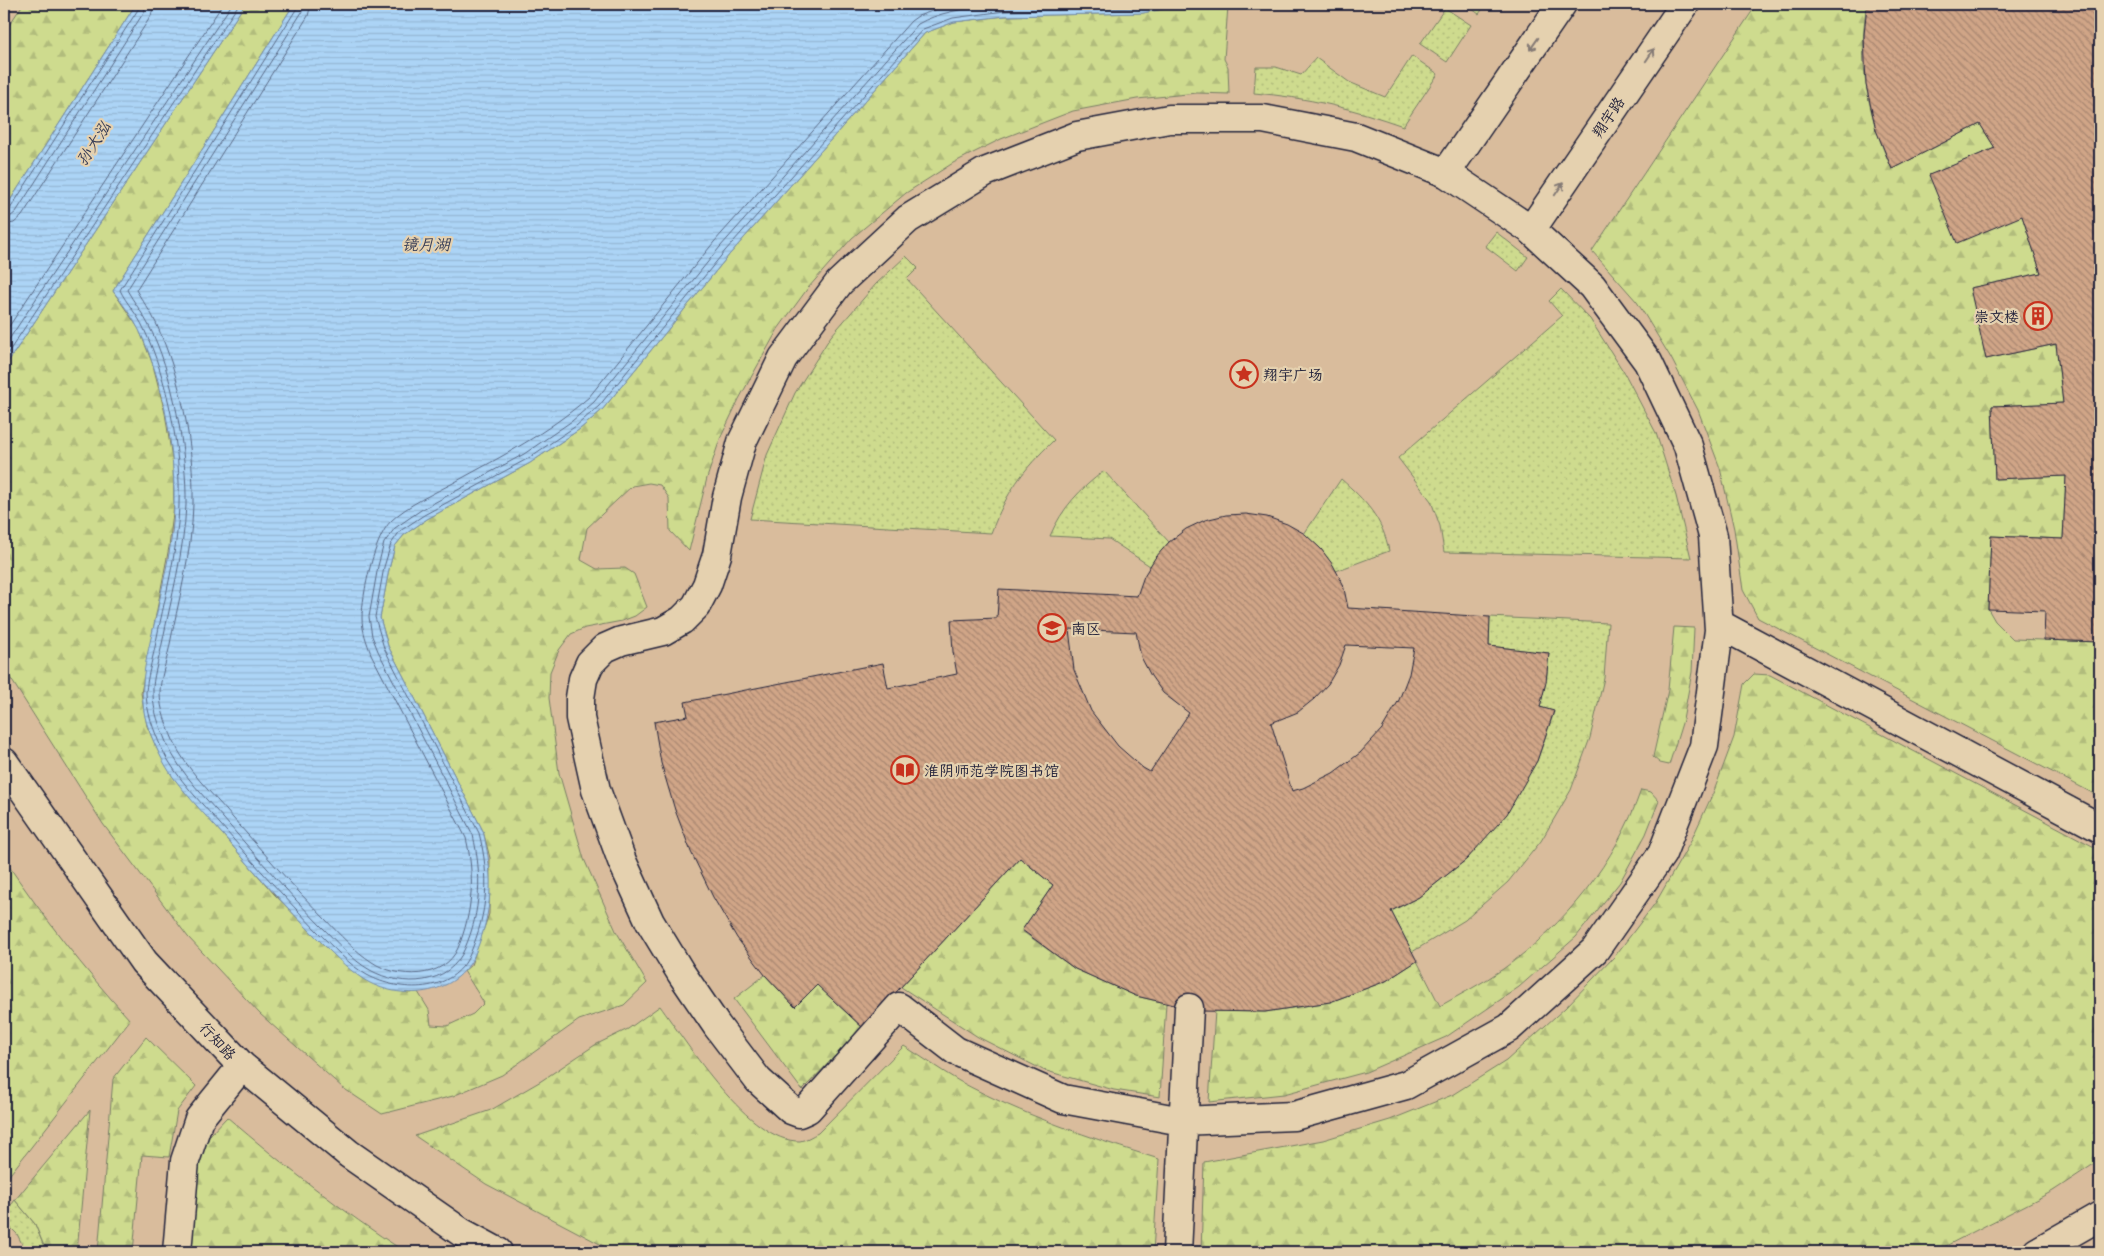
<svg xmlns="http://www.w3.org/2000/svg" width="2104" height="1256" viewBox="0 0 2104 1256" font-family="'Patrick Hand','LXGW WenKai TC',sans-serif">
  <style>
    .built { fill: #d9bc9c }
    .grass { fill: url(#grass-dots); stroke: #787e64 }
    .forest { fill: url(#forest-firs); stroke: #787e64 }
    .water { fill: url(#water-rules); stroke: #758dab }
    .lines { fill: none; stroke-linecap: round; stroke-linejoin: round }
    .shore { stroke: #596986; stroke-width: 1 }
    .building { fill: url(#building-back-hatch); stroke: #22223b; fill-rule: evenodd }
    .minor-casing { stroke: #22223b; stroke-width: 31 }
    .minor { stroke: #e5d1af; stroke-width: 28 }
    .oneway { stroke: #847a75 }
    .labels { text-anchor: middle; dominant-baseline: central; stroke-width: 4.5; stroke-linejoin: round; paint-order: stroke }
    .street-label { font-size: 15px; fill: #22223b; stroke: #e5d1af }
    .poi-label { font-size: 15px; fill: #22223b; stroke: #e5d1af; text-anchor: start }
    .water-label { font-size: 16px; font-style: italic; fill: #373d57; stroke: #e5d1af }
  </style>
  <defs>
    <pattern id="grass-dots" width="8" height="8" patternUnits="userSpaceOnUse" patternTransform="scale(1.25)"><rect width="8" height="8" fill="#cedb8e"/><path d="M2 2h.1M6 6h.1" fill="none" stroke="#b1bc7b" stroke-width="1.8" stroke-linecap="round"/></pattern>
    <pattern id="forest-firs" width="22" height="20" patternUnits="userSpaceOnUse" patternTransform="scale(1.25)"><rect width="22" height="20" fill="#cedb8e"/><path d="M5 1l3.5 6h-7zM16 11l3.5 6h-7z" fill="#b1bc7b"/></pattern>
    <pattern id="water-rules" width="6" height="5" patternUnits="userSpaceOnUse" patternTransform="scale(1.25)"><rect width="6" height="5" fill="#acd4f6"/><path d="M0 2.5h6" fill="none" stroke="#94b6d4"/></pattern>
    <pattern id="building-back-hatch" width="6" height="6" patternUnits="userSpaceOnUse" patternTransform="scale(1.25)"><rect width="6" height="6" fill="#d0a587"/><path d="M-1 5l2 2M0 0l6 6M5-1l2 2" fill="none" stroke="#a88670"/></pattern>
  </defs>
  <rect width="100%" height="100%" fill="#e3caa8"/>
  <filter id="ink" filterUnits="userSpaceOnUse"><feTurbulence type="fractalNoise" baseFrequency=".02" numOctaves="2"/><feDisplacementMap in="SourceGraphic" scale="10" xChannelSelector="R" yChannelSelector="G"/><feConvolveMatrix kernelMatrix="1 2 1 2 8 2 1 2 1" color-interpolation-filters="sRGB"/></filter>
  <g filter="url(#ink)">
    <path class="built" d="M 4,4 L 2100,4 L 2100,1252 L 4,1252 Z"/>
    <path class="grass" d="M 1445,8 L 1471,25 L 1447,62 L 1420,44 Z
      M 1412,56 L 1438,74 L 1403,126 C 1355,109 1306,97 1254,93 L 1256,67 L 1276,67 L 1301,75 L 1316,58 L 1349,82 L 1385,97 Z
      M 1496,232 L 1528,257 L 1518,271 L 1485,246 Z
      M 906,256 L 918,268 L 907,279 L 1054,440 C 1022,471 1007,491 991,533 L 750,519 L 767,455 L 795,393 L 831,336 L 876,284 Z
      M 1561,289 L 1590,319 L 1625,374 L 1656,433 L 1676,496 L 1691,558 L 1444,552 L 1440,526 L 1431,501 L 1398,458 L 1562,316 L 1549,301 Z
      M 1104,471 L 1169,542 L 1150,566 L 1109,539 L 1050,536 C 1062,508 1080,489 1104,471 Z
      M 1341,479 C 1365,500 1383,519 1389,551 L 1336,571 L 1321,549 L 1304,534 Z
      M 1490,617 L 1608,623 L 1604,678 L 1590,738 L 1571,790 L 1541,841 L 1508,882 L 1465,920 L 1412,952 L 1391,911 L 1419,897 L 1467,859 L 1537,761 L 1554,712 L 1540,707 L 1546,682 L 1549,653 L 1489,646 Z
      M 15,1200 L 35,1224 L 46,1252 L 26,1252 L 17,1234 L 4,1221 L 4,1214 Z"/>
    <path class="forest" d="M 23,4 L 136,4 L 4,210 L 4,33 Z
      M 245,4 L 294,4 L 113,291 L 139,329 L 153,365 L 165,413 L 173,465 L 174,505 L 169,547 L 141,693 L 147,726 L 158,751 L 173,777 L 274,894 L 329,950 L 363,979 L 408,993 L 418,992 L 429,1010 L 431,1025 L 447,1026 L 473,1014 L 484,1003 L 464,971 L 471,965 L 489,914 L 490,858 L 483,831 L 388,646 L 380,618 L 389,569 L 395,546 L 404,535 L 427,519 L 530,463 L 580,429 L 602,410 L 729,255 L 925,33 L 954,22 L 1005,16 L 1143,13 L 1167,8 L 1174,4 L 1218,4 L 1228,6 L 1224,59 L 1228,67 L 1229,94 L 1197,93 L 1137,99 L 1073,111 L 1001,139 L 953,163 L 906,193 L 852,238 L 808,288 L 778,329 L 739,399 L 720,439 L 707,478 L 689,551 L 670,531 L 669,498 L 660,485 L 649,483 L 632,486 L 587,528 L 581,560 L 597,569 L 625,568 L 634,574 L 647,607 L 635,616 L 622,621 L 585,628 L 571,634 L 559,650 L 550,672 L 549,698 L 559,773 L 584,859 L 616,931 L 647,983 L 624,1005 L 579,1020 L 502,1075 L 453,1096 L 382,1114 L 343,1088 L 260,1014 L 188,937 L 103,824 L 4,668 L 4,368 Z
      M 1465,4 L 1486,4 L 1479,14 Z
      M 1757,4 L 1867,4 C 1857,60 1868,118 1892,169 L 1980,124 L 1995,148 L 1930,175 L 2022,216 L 2041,273 L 1971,288 L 1986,359 L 2056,344 L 2063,403 L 1992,406 L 1995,479 L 2066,476 L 2063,539 L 1991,536 L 1988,609 L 1995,621 L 2013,639 L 2100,642 L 2100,797 L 1758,618 L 1743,590 L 1734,529 L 1720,468 L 1698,410 L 1671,358 L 1637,302 L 1592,251 Z
      M 1674,627 L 1694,628 L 1692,672 L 1683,720 L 1669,765 L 1660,763 L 1653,757 L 1668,690 Z
      M 1754,674 L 1770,675 L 2100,850 L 2100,1160 L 2053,1191 L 1934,1252 L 1201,1252 L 1204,1162 L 1323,1140 L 1390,1120 L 1452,1095 L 1506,1061 L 1565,1008 L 1615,956 L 1656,902 L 1690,843 L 1714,791 L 1734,737 L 1744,684 Z
      M 1641,790 L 1651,792 L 1659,801 L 1646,834 L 1620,882 L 1576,937 L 1519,987 L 1446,1037 L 1366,1072 L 1284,1094 L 1209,1102 L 1215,1011 L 1265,1012 L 1330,1002 L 1386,981 L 1417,961 L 1440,1006 C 1461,994 1483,983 1503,969 C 1565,925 1616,862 1641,790 Z
      M 1020,858 L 1053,885 L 1022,931 L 1075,969 L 1136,996 L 1166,1003 L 1160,1097 L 1114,1090 L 1043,1070 L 978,1037 L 901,987 Z
      M 4,859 C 43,916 83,969 130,1020 L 4,1182 Z
      M 765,975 L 795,1007 L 817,985 L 863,1028 L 802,1090 L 734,999 Z
      M 660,1006 C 687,1043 749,1143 800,1141 C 806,1140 812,1136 818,1133 L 904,1046 C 922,1057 940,1070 959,1081 C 1022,1115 1091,1138 1159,1159 L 1153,1252 L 615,1252 L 486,1184 L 415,1136 L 491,1110 L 541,1081 L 595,1045 L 628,1029 Z
      M 146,1037 L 196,1086 L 177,1111 L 169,1157 L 142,1155 L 133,1252 L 98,1252 L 113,1079 Z
      M 90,1110 L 77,1252 L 43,1252 L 46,1251 L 35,1224 L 15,1200 Z
      M 227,1117 C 284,1166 342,1211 405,1252 L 190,1252 L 200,1158 L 210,1135 Z"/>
    <path class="water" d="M 136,4 L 245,4 L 4,368 L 4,210 Z
      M 294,4 L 1174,4 L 1167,8 L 1143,13 L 1005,16 L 954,22 L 925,33 L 729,255 L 602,410 L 580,429 L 530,463 L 427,519 L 404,535 L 395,546 L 389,569 L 380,618 L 388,646 L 483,831 C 494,876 493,911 475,954 C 457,997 399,1002 363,979 C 346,968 330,951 316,937 C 286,907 258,876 231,844 C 212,822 190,800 173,777 C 163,763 155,746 149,730 C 134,692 149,650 157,612 C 164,577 174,540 174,503 C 175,449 163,379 139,330 C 132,316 122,303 113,291 Z"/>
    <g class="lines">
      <path class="shore" d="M 298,4 L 297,8 L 120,290 C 126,303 138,315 144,329 C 168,380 181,449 179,505 C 178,552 164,600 155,647 C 152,661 147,678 146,692 C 146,710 154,731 161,747 C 176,779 204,805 227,832 C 256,866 286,899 317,931 C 332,946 349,965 367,975 C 400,993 453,994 470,954 C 488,911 490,877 479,833 L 384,648 L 375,617 L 384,567 L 391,544 L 400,531 L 424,515 L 527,459 L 576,426 L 599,406 L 725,251 L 923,29 L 953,18 L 1005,11 L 1142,8 L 1162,4
        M 304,4 L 302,12 L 127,290 C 133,301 142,312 148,324 C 173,371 187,452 186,505 C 184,552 171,599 162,644 C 159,660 152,678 153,694 C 153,710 160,727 166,742 C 180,774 208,800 230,826 C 260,860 289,894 321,926 C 336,941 352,960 370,970 C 402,988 450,986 465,948 C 481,911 482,875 473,835 L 378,651 L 372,636 L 369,617 L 378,566 L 384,543 L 395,528 L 421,510 L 524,454 L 572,421 L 594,402 L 720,247 L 918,24 C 956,2 1022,5 1065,4
        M 311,4 L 308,16 L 136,290 C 142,301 151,311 156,323 C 181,378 194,444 193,504 C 192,553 178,602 169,649 C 166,663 160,679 160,693 C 160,709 167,726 173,740 C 186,770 212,793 233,818 C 263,852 293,887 325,919 C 339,934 355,951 372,962 C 397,979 444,980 458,948 C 473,911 475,876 466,838 L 371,654 C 367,643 362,630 362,618 C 362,594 374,538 391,521 C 407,505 435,493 455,482 C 504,455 546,434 589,397 L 714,242 L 911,21 L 918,16 L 952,4
        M 4,212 L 10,209 L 139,8 L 140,4
        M 4,218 L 10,217 L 16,212 L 144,12 L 146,4
        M 4,225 L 14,223 L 22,216 L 151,16 L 154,4
        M 4,334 L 223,4
        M 4,347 L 232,4
        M 4,359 L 239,4"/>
    </g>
    <path class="building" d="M 1867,4 L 2100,4 L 2100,642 L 2044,640 L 2045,611 L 1988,609 L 1991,536 L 2063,539 L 2066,476 L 1995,479 L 1992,406 L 2063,403 L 2056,344 L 1986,359 L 1970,288 L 2041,273 L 2022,216 L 1957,243 L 1929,175 L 1995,148 L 1980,124 L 1892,169 L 1876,130 L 1866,85 L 1864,35 Z
      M 1246,514 L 1267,517 L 1287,524 L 1305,534 L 1321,549 L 1333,565 L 1343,584 L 1348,608 L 1490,617 L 1489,646 L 1549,653 L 1546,682 L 1540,707 L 1554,711 L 1537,761 L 1507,814 L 1467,859 L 1419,897 L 1391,911 L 1417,961 L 1386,981 L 1330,1002 L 1265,1012 L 1200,1011 L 1136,996 L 1075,969 L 1022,930 L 1053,885 L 1020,858 L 863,1028 L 817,985 L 795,1007 L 765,975 L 737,938 L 713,897 L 691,852 L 675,810 L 661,763 L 654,722 L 688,716 L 685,702 L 883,663 L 888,688 L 957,674 L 953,652 L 951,620 L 997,618 L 999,589 L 1137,596 L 1144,576 L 1155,558 L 1169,542 L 1186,529 L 1205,520 L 1226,515 ZM 1069,629 L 1136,632 L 1141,657 L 1151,676 L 1163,693 L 1189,713 L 1150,772 L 1143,768 L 1118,746 L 1091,711 L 1074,670 ZM 1346,645 L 1414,648 L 1409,674 L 1399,700 L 1382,729 L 1360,753 L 1333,773 L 1303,788 L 1292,791 L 1271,723 L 1298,712 L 1314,699 L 1328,684 L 1339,665 Z"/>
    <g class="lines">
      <defs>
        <path id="minor" d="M 1169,119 L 1263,119 L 1356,137 L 1446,173 L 1531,230 L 1592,286 L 1648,362 L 1688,446 L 1713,536 L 1719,630 L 1704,746 L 1662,854 L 1595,950 L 1509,1028 L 1406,1085 L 1294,1116 L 1182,1121 L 1063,1099 L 956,1051 L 899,1007 L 808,1109 L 799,1113 L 791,1110 L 758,1080 L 717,1026 L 681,973 L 650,922 L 622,861 L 596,790 L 580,718 L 580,698 L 583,679 L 590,663 L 605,648 L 621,641 L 663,631 L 682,620 L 696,606 L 707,585 L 717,555 L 727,497 L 742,442 L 783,358 L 839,283 L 908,219 L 985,172 L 1077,136 Z
          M 1446,173 L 1562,4
          M 1531,230 L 1685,4
          M 1719,624 L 2100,828
          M 4,762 L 144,962 L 242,1066 L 349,1154 L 461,1232 L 498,1252
          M 177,1252 L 185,1161 L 199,1119 L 242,1066
          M 1177,1252 L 1189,1008
          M 2037,1252 L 2100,1216"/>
      </defs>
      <use href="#minor" class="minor-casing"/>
      <use href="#minor" class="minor"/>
    </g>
    <defs><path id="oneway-shaft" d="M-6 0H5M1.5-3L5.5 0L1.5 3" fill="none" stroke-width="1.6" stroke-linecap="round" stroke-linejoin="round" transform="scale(1.25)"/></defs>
    <g class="oneway">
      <use href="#oneway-shaft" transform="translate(1534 44) rotate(125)"/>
      <use href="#oneway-shaft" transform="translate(1650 55) rotate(-56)"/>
      <use href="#oneway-shaft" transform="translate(1559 189) rotate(-56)"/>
    </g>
  </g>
  <defs>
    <symbol id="building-ring" viewBox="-11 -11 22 22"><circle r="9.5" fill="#e5d1af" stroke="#c8321e" stroke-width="1.5"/><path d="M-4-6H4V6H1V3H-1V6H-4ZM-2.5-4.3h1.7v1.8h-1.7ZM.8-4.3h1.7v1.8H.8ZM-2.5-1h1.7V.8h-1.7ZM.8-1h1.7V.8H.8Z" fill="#c8321e"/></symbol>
    <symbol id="sight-ring" viewBox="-11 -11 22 22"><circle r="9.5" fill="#e5d1af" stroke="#c8321e" stroke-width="1.5"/><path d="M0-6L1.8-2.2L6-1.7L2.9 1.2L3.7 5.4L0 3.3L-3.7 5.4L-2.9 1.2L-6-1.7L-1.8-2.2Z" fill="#c8321e"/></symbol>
    <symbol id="university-ring" viewBox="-11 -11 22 22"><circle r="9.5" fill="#e5d1af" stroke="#c8321e" stroke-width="1.5"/><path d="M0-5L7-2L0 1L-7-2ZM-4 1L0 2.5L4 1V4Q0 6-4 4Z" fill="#c8321e"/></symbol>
    <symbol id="library-ring" viewBox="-11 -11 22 22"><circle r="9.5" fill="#e5d1af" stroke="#c8321e" stroke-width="1.5"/><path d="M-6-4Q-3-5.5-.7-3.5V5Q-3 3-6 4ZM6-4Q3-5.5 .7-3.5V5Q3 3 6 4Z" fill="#c8321e"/></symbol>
  </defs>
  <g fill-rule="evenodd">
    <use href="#building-ring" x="2022" y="300" width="32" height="32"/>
    <use href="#sight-ring" x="1228" y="358" width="32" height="32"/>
    <use href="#university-ring" x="1036" y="612" width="32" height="32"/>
    <use href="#library-ring" x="889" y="754" width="32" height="32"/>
  </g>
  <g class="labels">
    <g class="street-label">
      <text transform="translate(1608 117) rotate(-56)">翔宇路</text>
      <text transform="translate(218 1041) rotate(47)">行知路</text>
    </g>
    <g class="poi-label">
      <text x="2019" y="316" text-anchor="end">崇文楼</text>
      <text x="1263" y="374">翔宇广场</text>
      <text x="1071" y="628">南区</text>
      <text x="924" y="770">淮阴师范学院图书馆</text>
    </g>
    <g class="water-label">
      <text transform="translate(93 143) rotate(-57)">孙大泓</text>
      <text x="426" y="244">镜月湖</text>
    </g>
  </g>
  <rect width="2104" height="1256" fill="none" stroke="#e5d1af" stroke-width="20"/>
  <rect x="10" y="10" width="2084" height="1236" fill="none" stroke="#22223b" stroke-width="2" filter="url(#ink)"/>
</svg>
